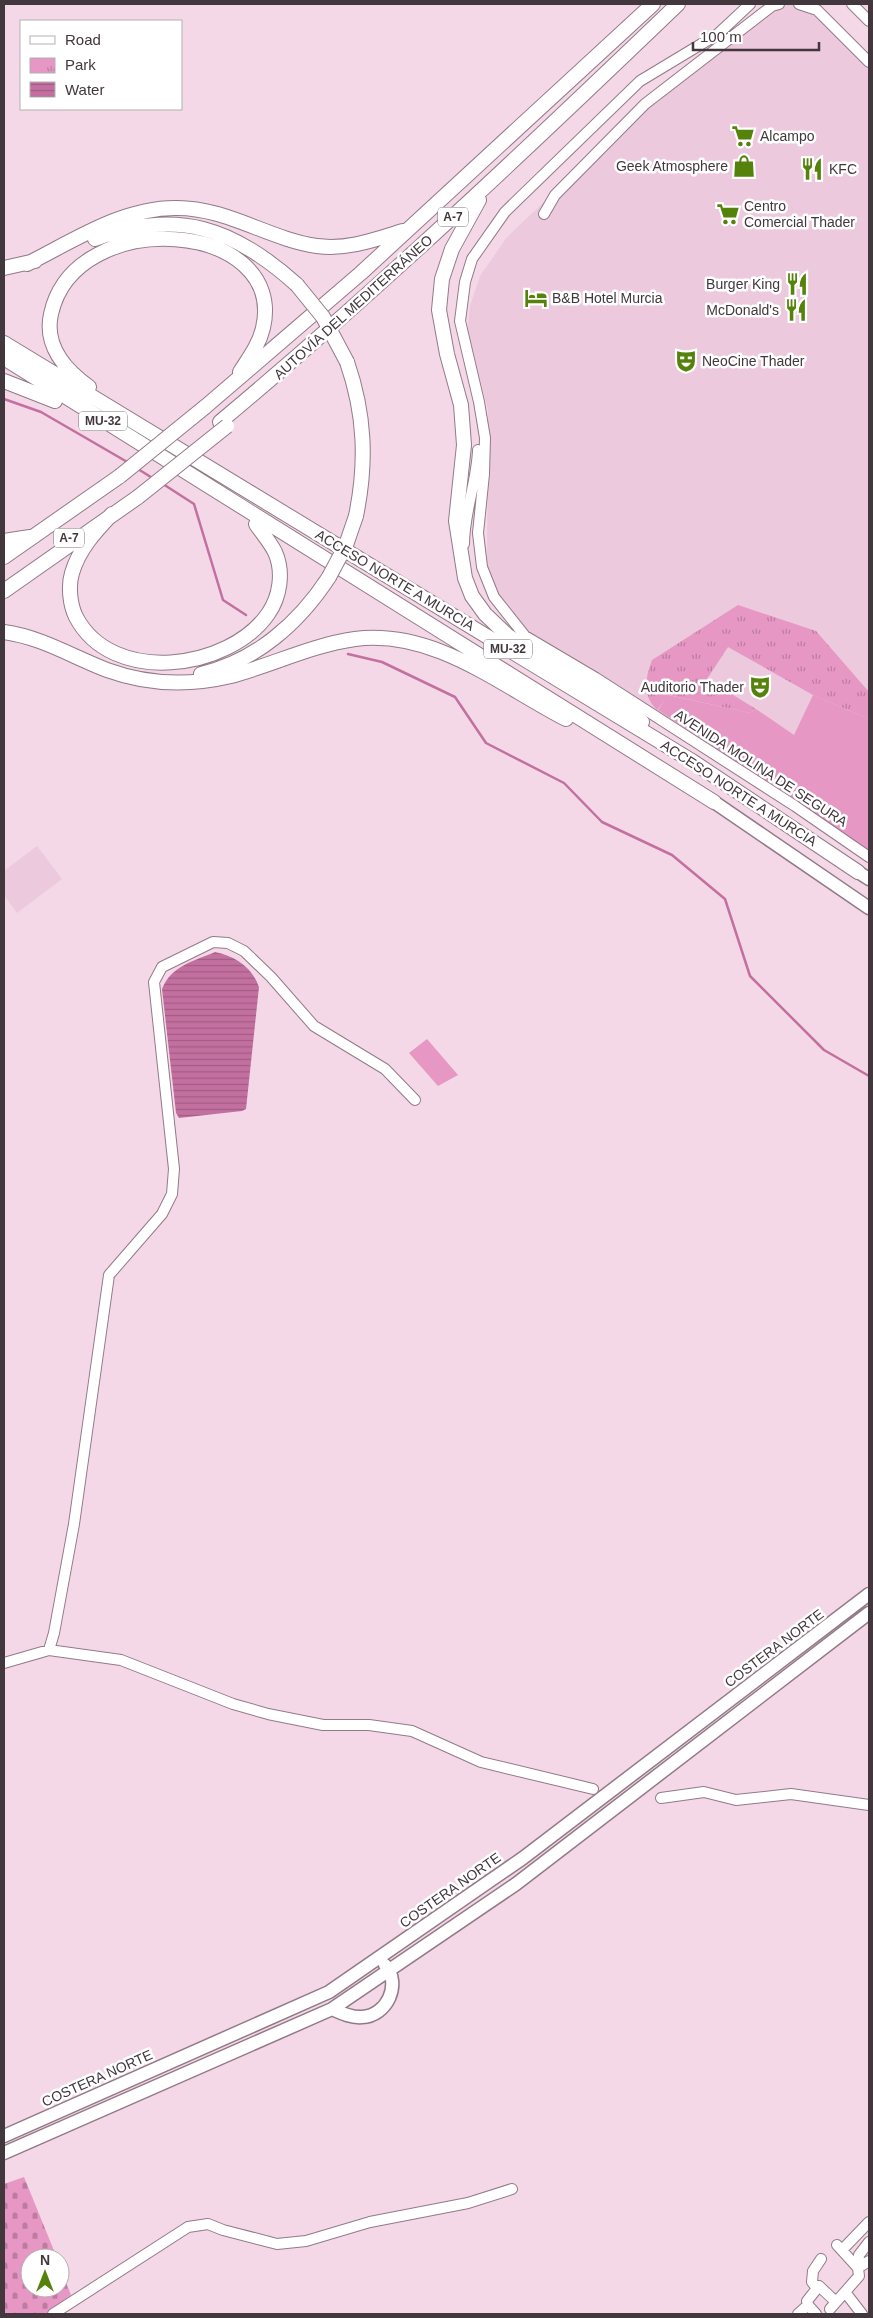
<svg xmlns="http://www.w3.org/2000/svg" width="873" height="2318" viewBox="0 0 873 2318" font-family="Helvetica,sans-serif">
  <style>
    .built { fill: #ecc9dc }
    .grass { fill: #e697c4 }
    .cemetery { fill: url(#cemetery-stones) }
    .park { fill: url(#park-tufts) }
    .water { fill: url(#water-rules) }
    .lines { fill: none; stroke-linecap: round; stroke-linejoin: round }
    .stream { stroke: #c370a0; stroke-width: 2.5 }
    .minor-casing { stroke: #937a87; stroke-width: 12 }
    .major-casing { stroke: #937a87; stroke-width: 15 }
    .highway-casing { stroke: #937a87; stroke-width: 16 }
    .minor { stroke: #fff; stroke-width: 10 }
    .major { stroke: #fff; stroke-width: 12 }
    .highway { stroke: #fff; stroke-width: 14 }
    .highway-bridge-casing { stroke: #937a87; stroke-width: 16; stroke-linecap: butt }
    .highway-bridge { stroke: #fff; stroke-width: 14 }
    .labels { text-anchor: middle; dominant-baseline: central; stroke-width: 5; stroke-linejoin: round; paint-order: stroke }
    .shield { fill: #fff; stroke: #7b7377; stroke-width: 1 }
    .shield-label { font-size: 12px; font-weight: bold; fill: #42373d }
    .poi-label { font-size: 14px; fill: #42373d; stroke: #fff; text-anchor: start }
    .street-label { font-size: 14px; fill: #42373d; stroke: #fff }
  </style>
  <defs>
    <pattern id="cemetery-stones" width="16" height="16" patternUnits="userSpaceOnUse" patternTransform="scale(1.25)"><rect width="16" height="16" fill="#e697c4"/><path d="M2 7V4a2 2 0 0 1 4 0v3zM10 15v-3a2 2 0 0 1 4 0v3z" fill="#bc7ca0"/></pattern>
    <pattern id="park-tufts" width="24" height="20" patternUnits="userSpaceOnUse" patternTransform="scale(1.25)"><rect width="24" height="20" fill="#e697c4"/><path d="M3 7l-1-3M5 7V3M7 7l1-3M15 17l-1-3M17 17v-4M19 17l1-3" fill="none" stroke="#bc7ca0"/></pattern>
    <pattern id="water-rules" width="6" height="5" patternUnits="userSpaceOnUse" patternTransform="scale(1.25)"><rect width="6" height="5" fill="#c370a0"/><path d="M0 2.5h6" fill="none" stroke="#a05d84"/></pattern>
  </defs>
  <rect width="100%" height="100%" fill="#f4d8e7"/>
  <path class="built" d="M 768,4 L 808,4 L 819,6 L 869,55 L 869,860 L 718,760 L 525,640 L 487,574 L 488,410 L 467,334 L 470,306 L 480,276 L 507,237 L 613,137 Z
    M 37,846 L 62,879 L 17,913 L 4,895 L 4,871 Z"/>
  <path class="grass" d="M 668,695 L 750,713 L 756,709 L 794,735 L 813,695 L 869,719 L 869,850 L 658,710 Z
    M 427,1039 L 458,1075 L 438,1086 L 409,1053 Z"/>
  <path class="cemetery" d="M 24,2177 L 57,2258 L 30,2258 L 30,2288 L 60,2288 L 60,2267 L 71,2295 L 45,2314 L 4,2314 L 4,2184 Z"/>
  <path class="park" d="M 738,605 L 816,631 L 869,692 L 869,719 L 813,695 L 728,647 L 707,679 L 756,709 L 750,713 L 669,695 L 657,710 C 642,695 645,679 652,660 Z"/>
  <path class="water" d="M 215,952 C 235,956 252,967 259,987 L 246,1109 L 242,1111 L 179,1118 L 176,1113 L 162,989 C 171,966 194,961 215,952 Z"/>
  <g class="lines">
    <path class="stream" d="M 4,399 L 41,412 L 129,463
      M 138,469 L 154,479
      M 163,484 L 194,504 L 223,600 L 246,615
      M 348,654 L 382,662 L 455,697 L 486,743 L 564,783 L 602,822 L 672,855 L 725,899 L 750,976 L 824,1050 L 869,1076"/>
    <defs>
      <path id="minor" d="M 750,4 L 718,34 L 640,81 L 505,212 L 472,259 L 465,282 L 460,321 L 479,402 L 485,438 L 484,474 L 478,533 L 482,567 L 494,597 L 525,636 L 596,678 L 795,806 L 869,857
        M 799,4 L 817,10 L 869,62
        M 852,4 L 869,21
        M 544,214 L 555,195 L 645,104 L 772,6 L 779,4
        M 464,544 C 464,512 477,482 478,450
        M 49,1650 L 54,1633 L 74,1524 L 109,1275 L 162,1214 L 172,1194 L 174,1169 L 154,982 L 162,967 L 213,942 L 228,943 L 244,951 L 271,977 L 314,1026 L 385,1069 L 415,1100
        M 4,1663 L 49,1650 L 121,1660 L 233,1704 L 268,1714 L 323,1725 L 369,1725 L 412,1731 L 481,1762 L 593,1789
        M 661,1798 L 704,1792 L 736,1800 L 791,1794 L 869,1805
        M 837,2245 L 858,2268
        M 842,2250 L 869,2222
        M 858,2268 L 859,2255 L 869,2242
        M 817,2288 L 812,2282 L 813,2271 L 821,2259
        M 845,2292 L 862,2314
        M 808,2305 L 816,2314
        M 830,2309 L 859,2276 L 858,2268 L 869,2261
        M 53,2314 L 188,2227 L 208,2224 L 223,2230 L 277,2244 L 306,2241 L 370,2222 L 468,2203 L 512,2189
        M 798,2314 L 808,2305 L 807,2301 L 819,2286 L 836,2302"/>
      <path id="major" d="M 714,802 L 869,908
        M 858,872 L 869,879
        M 332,2009 C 341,2013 352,2018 362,2017 C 387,2016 402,1984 385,1965
        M 4,2136 L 329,1992 L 523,1858 L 869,1594
        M 4,2153 L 332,2009 L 516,1884 L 869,1613"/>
      <path id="highway" d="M 479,200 L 452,249 L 442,279 L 439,310 L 447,354 L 461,405 L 464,445 L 456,521 L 465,578 L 472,596 L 485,614 L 508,636 L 625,708 L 642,722
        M 95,239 C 177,208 234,228 297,285
        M 27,264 C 73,241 122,208 175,208 C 226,207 268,239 317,246 C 347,250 374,240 403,231
        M 4,268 L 35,261
        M 4,343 L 692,761 L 858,872
        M 4,358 L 714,802
        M 347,362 C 365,414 367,462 356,516
        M 4,381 L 55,401
        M 89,387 C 65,370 44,345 51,314 C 75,204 288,220 263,328 C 259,345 249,358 240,372
        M 205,407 L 361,273 L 653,4
        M 220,422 C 379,289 529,147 678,4
        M 112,514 C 95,532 79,549 72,573 C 68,586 70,605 76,617 C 112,686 229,670 268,614 C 280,597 284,572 275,552 C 270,542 262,533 256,524
        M 4,541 L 30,537
        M 4,557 L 120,476
        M 4,591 L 138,497
        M 4,632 C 41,637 73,657 107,670 C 148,685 189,686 231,676 C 272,665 312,645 355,639 C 434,629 500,685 566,719
        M 201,674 C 256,661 299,623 329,577"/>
    </defs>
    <use href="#minor" class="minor-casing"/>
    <use href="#major" class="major-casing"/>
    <use href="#highway" class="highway-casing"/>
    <use href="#minor" class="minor"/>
    <use href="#major" class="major"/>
    <use href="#highway" class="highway"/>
    <defs>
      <path id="highway-bridge" d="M 297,285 L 323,317 L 347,362
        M 120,476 L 205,407
        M 138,497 L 227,426
        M 329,577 L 346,545 L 356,516"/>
    </defs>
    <use href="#highway-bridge" class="highway-bridge-casing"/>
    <use href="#highway-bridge" class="highway-bridge"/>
  </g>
  <defs>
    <symbol id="supermarket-bare" viewBox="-9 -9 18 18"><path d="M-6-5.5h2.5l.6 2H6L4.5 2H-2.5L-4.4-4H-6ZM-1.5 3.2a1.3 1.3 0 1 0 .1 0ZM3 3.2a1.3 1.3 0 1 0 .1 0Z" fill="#55820b" stroke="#fff" stroke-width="2.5" paint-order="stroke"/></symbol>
    <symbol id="shop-bare" viewBox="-9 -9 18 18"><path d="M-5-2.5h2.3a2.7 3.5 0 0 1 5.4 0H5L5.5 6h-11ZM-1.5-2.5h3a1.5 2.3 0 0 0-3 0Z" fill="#55820b" stroke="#fff" stroke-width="2.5" paint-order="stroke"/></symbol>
    <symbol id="restaurant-bare" viewBox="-9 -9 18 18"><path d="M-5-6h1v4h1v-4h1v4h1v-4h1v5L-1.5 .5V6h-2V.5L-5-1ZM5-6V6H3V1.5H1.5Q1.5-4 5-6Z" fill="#55820b" stroke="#fff" stroke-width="2.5" paint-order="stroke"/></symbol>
    <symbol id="hotel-bare" viewBox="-9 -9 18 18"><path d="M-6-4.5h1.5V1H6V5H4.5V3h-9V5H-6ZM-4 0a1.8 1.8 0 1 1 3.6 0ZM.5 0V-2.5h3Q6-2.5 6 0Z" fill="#55820b" stroke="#fff" stroke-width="2.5" paint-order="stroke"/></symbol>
    <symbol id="theatre-bare" viewBox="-9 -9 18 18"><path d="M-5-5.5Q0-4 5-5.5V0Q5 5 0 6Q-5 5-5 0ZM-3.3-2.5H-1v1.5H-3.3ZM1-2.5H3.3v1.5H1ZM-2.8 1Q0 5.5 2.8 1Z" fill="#55820b" stroke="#fff" stroke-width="2.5" paint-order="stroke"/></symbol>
  </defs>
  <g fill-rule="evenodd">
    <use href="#supermarket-bare" x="727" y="120" width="32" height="32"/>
    <use href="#shop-bare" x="728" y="150" width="32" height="32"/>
    <use href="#restaurant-bare" x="796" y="153" width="32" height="32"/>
    <use href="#supermarket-bare" x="712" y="198" width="32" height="32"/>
    <use href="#restaurant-bare" x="781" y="268" width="32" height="32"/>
    <use href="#hotel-bare" x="520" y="282" width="32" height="32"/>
    <use href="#restaurant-bare" x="780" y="294" width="32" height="32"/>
    <use href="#theatre-bare" x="670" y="345" width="32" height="32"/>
    <use href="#theatre-bare" x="744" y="671" width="32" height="32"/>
  </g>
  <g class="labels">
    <g class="shield">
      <rect x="438" y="207.5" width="30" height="19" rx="4"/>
      <rect x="79" y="411.5" width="48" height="19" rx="4"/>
      <rect x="54" y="528.5" width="30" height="19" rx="4"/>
      <rect x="484" y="639.5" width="48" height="19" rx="4"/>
    </g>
    <g class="shield-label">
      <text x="453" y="217">A-7</text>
      <text x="103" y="421">MU-32</text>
      <text x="69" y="538">A-7</text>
      <text x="508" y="649">MU-32</text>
    </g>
    <g class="poi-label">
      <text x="760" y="136">Alcampo</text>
      <text x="728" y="166" text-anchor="end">Geek Atmosphere</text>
      <text x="829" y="169">KFC</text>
      <text x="744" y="206">Centro<tspan x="744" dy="16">Comercial Thader</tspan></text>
      <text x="780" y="284" text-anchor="end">Burger King</text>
      <text x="552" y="298">B&amp;B Hotel Murcia</text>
      <text x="779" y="310" text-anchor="end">McDonald's</text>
      <text x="702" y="361">NeoCine Thader</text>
      <text x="744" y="687" text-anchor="end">Auditorio Thader</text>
    </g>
    <g class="street-label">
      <text transform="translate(353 307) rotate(-42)">AUTOVÍA DEL MEDITERRÁNEO</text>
      <text transform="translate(395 580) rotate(31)">ACCESO NORTE A MURCIA</text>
      <text transform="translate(761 768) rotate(33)">AVENIDA MOLINA DE SEGURA</text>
      <text transform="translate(739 793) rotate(33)">ACCESO NORTE A MURCIA</text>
      <text transform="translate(774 1648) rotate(-37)">COSTERA NORTE</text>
      <text transform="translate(450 1890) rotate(-35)">COSTERA NORTE</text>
      <text transform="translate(97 2078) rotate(-24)">COSTERA NORTE</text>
    </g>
  </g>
  <rect width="873" height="2318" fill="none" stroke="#42373d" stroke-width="10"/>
  <rect x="20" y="20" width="162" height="90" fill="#ffffff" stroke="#b3afb1"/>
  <rect x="30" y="36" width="25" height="8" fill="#ffffff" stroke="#b3afb1"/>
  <text x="65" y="45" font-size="15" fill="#42373d">Road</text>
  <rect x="30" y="58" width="25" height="15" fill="url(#park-tufts)" stroke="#b3afb1"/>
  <text x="65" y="70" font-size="15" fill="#42373d">Park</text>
  <rect x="30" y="82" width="25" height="15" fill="url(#water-rules)" stroke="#b3afb1"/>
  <text x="65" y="95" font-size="15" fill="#42373d">Water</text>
  <g transform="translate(45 2273)"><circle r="24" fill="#ffffff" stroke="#b3afb1"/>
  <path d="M0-4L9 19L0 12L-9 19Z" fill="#55820b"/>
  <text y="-8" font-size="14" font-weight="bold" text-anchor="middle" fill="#42373d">N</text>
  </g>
  <path d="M693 42v8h126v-8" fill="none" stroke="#42373d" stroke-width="2.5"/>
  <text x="700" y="42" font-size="15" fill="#42373d" stroke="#ffffff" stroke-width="4" paint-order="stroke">100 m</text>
</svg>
